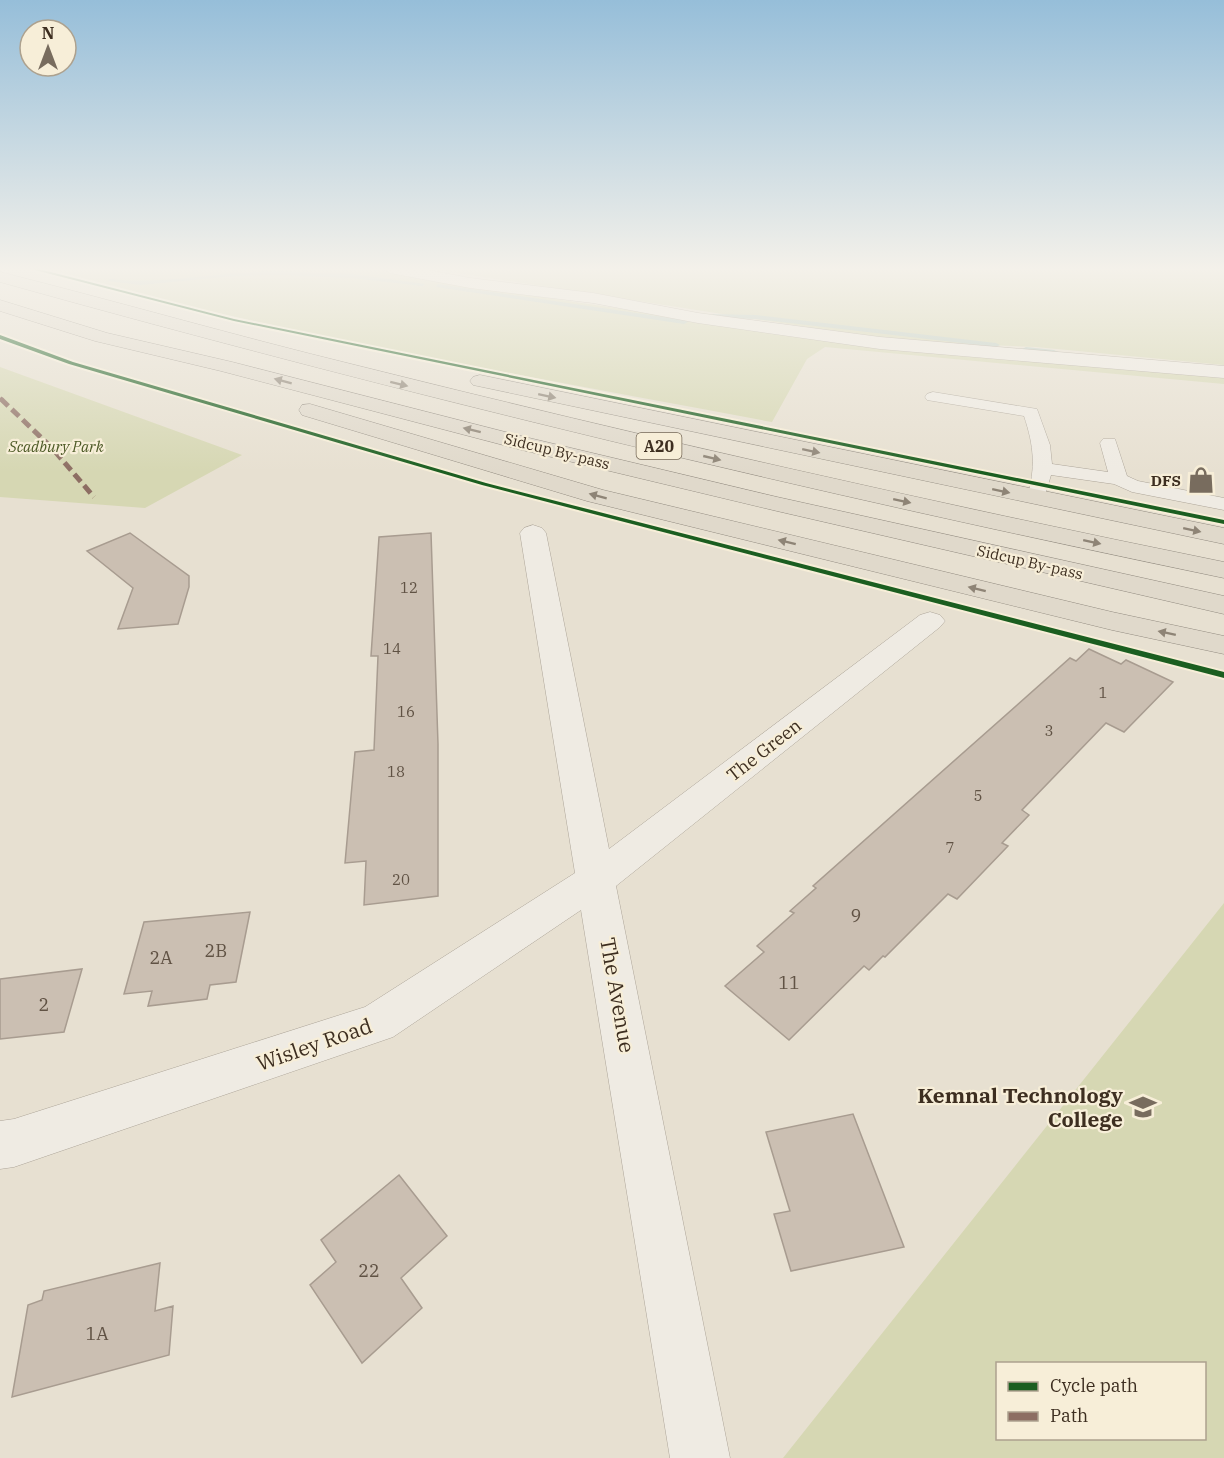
<svg xmlns="http://www.w3.org/2000/svg" width="1224" height="1458" viewBox="0 0 1224 1458" font-family="'IBM Plex Serif',serif">
  <style>
    .green { fill: #d6d7b3; fill-rule: evenodd }
    .lines { fill: none; stroke-linecap: round; stroke-linejoin: round }
    .stream { fill: #bcccc2; fill-rule: evenodd }
    .building { fill: #cbbfb2; stroke: #a89c90; stroke-width: 1.5 }
    .service-casing { stroke: #ada599; stroke-width: 1 }
    .minor-casing { stroke: #ada599; stroke-width: 1 }
    .tertiary-casing { stroke: #ada599; stroke-width: 1 }
    .trunk-casing { stroke: #928b80; stroke-width: 1 }
    .service { fill: #efebe3; fill-rule: evenodd }
    .minor { fill: #efebe3; fill-rule: evenodd }
    .tertiary { fill: #efebe3; fill-rule: evenodd }
    .trunk { fill: #e0d9cb; fill-rule: evenodd }
    .quiet-far1 { stroke: #8d6e63; stroke-width: 4.5; stroke-dasharray: 8 4.5; stroke-linecap: butt }
    .quiet { stroke: #8d6e63; stroke-width: 5; stroke-dasharray: 10 5; stroke-linecap: butt }
    .cycleway-casing { stroke: #f7eed8; stroke-width: 4 }
    .cycleway { fill: #1b5e20; fill-rule: evenodd }
    .oneway { fill: #8e8476 }
    .labels { text-anchor: middle; dominant-baseline: central; stroke-width: 4.5; stroke-linejoin: round; paint-order: stroke }
    .far-park-label { font-size: 15px; font-style: italic; fill: #4d5a26; stroke: #f7eed8 }
    .far-street-label { font-size: 15px; fill: #3d2e20; stroke: #f7eed8 }
    .far-poi-label { font-size: 15px; font-weight: bold; fill: #3d2e20; stroke: #f7eed8; text-anchor: end }
    .number-label { font-size: 15px; fill: #605244 }
    .shield { fill: #f7eed8; stroke: #756857; stroke-width: 1.5 }
    .shield-label { font-size: 16px; font-weight: bold; fill: #3d2e20 }
    .street-label { font-size: 18px; fill: #3d2e20; stroke: #f7eed8 }
    .near-number-label { font-size: 18px; fill: #605244 }
    .near-street-label { font-size: 21px; fill: #3d2e20; stroke: #f7eed8 }
    .near-poi-label { font-size: 21px; font-weight: bold; fill: #3d2e20; stroke: #f7eed8; text-anchor: end }
  </style>
  <rect width="100%" height="100%" fill="#e7e0d1"/>
  <path class="green" d="M 36,268 L 374,268 L 468,286 L 879,347 L 1224,378 L 1224,384 L 825,347 L 807,359 L 772,422 C 525,376 278,333 36,268 Z
    M 425,268 L 1224,268 L 1224,365 L 1036,347 L 897,341 Z
    M 0,367 L 242,455 L 145,508 L 0,497 Z
    M 1224,903 L 1224,1458 L 783,1458 ZM 998,1364 L 1204,1364 L 1204,1438 L 998,1438 Z"/>
  <g class="lines">
    <path class="stream" d="M 281,271 L 352,274 L 425,284 L 422,286 L 352,278 L 281,275 L 234,276 L 141,285 L 107,281 L 110,279 C 167,285 224,271 281,271 Z
      M 438,284 L 684,320 L 688,322 L 684,324 L 436,287 Z
      M 713,314 L 756,315 L 996,343 L 1000,345 L 996,347 L 756,319 L 716,318 L 712,316 Z
      M 1026,347 L 1054,350 L 1058,352 L 1054,354 L 1023,351 L 1022,349 Z"/>
  </g>
  <path class="building" d="M 130,533 L 189,576 L 189,587 L 178,624 L 118,629 L 133,588 L 87,551 Z
    M 431,533 L 438,744 L 438,896 L 364,905 L 366,861 L 345,863 L 355,752 L 374,750 L 378,656 L 371,656 L 379,537 Z
    M 1089,649 L 1121,664 L 1126,660 L 1173,682 L 1124,732 L 1106,723 L 1022,810 L 1029,815 L 1002,843 L 1008,846 L 957,899 L 948,894 L 885,957 L 883,956 L 869,970 L 864,966 L 789,1040 L 725,986 L 764,952 L 757,946 L 794,913 L 790,911 L 816,888 L 813,886 L 1070,658 L 1076,661 Z
    M 250,912 L 236,982 L 210,985 L 207,999 L 148,1006 L 152,991 L 124,994 L 144,922 Z
    M 82,969 L 64,1032 L 0,1039 L 0,979 Z
    M 853,1114 L 904,1247 L 791,1271 L 774,1214 L 790,1211 L 766,1132 Z
    M 399,1175 L 447,1236 L 401,1278 L 422,1308 L 362,1363 L 310,1285 L 336,1262 L 321,1240 Z
    M 160,1263 L 155,1311 L 173,1306 L 169,1355 L 12,1397 L 28,1305 L 42,1300 L 44,1291 Z"/>
  <g class="lines">
    <defs>
      <path id="service" d="M 933,392 L 1037,409 L 1050,445 L 1052,464 L 1108,472 L 1100,443 L 1103,439 L 1115,439 L 1127,476 L 1138,481 L 1224,498 L 1224,510 L 1132,492 L 1114,484 L 1051,475 L 1043,502 L 1029,502 L 1027,498 C 1036,468 1034,446 1024,416 L 927,400 L 925,397 L 927,394 Z"/>
      <path id="minor" d="M 533,525 L 542,528 L 546,533 L 609,849 L 920,615 L 930,612 L 940,615 L 945,621 L 940,627 L 616,886 L 730,1458 L 670,1458 L 581,910 L 393,1037 L 14,1167 L 0,1169 L 0,1121 L 14,1119 L 365,1007 L 575,873 L 520,533 L 524,528 Z"/>
      <path id="tertiary" d="M 382,268 L 417,268 L 470,278 L 593,293 L 698,313 L 880,337 L 1224,366 L 1224,378 L 880,349 L 698,323 L 593,303 L 470,288 L 390,273 Z"/>
      <path id="trunk" d="M 0,272 C 119,302 236,336 355,365 C 643,437 933,503 1224,562 L 1224,578 C 813,493 404,395 0,282 Z
        M 0,300 L 107,333 L 232,362 L 525,437 L 777,497 L 1224,596 L 1224,614 L 777,511 L 522,450 L 221,371 L 95,341 L 0,311 Z
        M 480,375 L 1224,528 L 1224,544 L 473,385 L 470,381 L 473,377 Z
        M 310,404 L 603,490 L 1112,612 L 1224,636 L 1224,654 L 1112,630 L 587,501 L 302,415 L 299,410 L 302,405 Z"/>
    </defs>
    <use href="#service" class="service-casing"/>
    <use href="#minor" class="minor-casing"/>
    <use href="#tertiary" class="tertiary-casing"/>
    <use href="#trunk" class="trunk-casing"/>
    <use href="#service" class="service"/>
    <use href="#minor" class="minor"/>
    <use href="#tertiary" class="tertiary"/>
    <use href="#trunk" class="trunk"/>
    <path class="quiet-far1" d="M 0,398 L 2,400"/>
    <path class="quiet" d="M 1,399 L 52,448 L 94,497"/>
    <defs>
      <path id="cycleway" d="M 27,268 L 35,268 L 234,319 L 1224,520 L 1224,524 L 234,321 Z
        M 0,335 L 73,362 L 486,483 L 1224,672 L 1224,678 L 482,485 L 69,364 L 0,339 Z"/>
    </defs>
    <use href="#cycleway" class="cycleway-casing"/>
    <use href="#cycleway" class="cycleway"/>
  </g>
  <defs><path id="oneway-solid" d="M-6-.8H1V-3.2L6.5 0L1 3.2V.8H-6Z" transform="scale(1.5)"/></defs>
  <g class="oneway">
    <use href="#oneway-solid" transform="translate(283 381) rotate(-165)"/>
    <use href="#oneway-solid" transform="translate(399 384) rotate(14)"/>
    <use href="#oneway-solid" transform="translate(547 396) rotate(12)"/>
    <use href="#oneway-solid" transform="translate(472 430) rotate(-166)"/>
    <use href="#oneway-solid" transform="translate(811 451) rotate(12)"/>
    <use href="#oneway-solid" transform="translate(712 458) rotate(13)"/>
    <use href="#oneway-solid" transform="translate(1001 491) rotate(12)"/>
    <use href="#oneway-solid" transform="translate(598 496) rotate(-165)"/>
    <use href="#oneway-solid" transform="translate(902 501) rotate(12)"/>
    <use href="#oneway-solid" transform="translate(1192 530) rotate(12)"/>
    <use href="#oneway-solid" transform="translate(787 542) rotate(-166)"/>
    <use href="#oneway-solid" transform="translate(1092 542) rotate(12)"/>
    <use href="#oneway-solid" transform="translate(977 589) rotate(-166)"/>
    <use href="#oneway-solid" transform="translate(1167 633) rotate(-168)"/>
  </g>
  <linearGradient id="sky" x2="0" y2="1"><stop stop-color="#96bed9"/><stop offset="0.57" stop-color="#f4f1ea"/><stop offset="1" stop-color="#f4f1ea" stop-opacity="0"/></linearGradient>
  <rect width="1224" height="472" fill="url(#sky)"/>
  <defs>
    <symbol id="shop-bare" viewBox="-9 -9 18 18"><path d="M-5-2.5h2.3a2.7 3.5 0 0 1 5.4 0H5L5.5 6h-11ZM-1.5-2.5h3a1.5 2.3 0 0 0-3 0Z" fill="#786c5e" stroke="#f7eed8" stroke-width="2.5" paint-order="stroke"/></symbol>
    <symbol id="school-bare" viewBox="-9 -9 18 18"><path d="M0-5L7-2L0 1L-7-2ZM-4 1L0 2.5L4 1V4Q0 6-4 4Z" fill="#786c5e" stroke="#f7eed8" stroke-width="2.5" paint-order="stroke"/></symbol>
  </defs>
  <g fill-rule="evenodd">
    <use href="#shop-bare" x="1182" y="461" width="38" height="38"/>
    <use href="#school-bare" x="1124" y="1088" width="38" height="38"/>
  </g>
  <g class="labels">
    <g class="far-park-label">
      <text x="56" y="446">Scadbury Park</text>
    </g>
    <g class="far-street-label">
      <text transform="translate(557 451) rotate(14)">Sidcup By-pass</text>
      <text transform="translate(1030 562) rotate(13)">Sidcup By-pass</text>
    </g>
    <g class="far-poi-label">
      <text x="1181" y="480">DFS</text>
    </g>
    <g class="number-label">
      <text x="409" y="587">12</text>
      <text x="392" y="648">14</text>
      <text x="1103" y="692">1</text>
      <text x="406" y="711">16</text>
      <text x="1049" y="730">3</text>
      <text x="396" y="771">18</text>
      <text x="978" y="795">5</text>
      <text x="950" y="847">7</text>
      <text x="401" y="879">20</text>
    </g>
    <rect class="shield" x="636.5" y="433" width="45" height="26" rx="4.5"/>
    <g class="shield-label">
      <text x="659" y="446">A20</text>
    </g>
    <g class="street-label">
      <text transform="translate(764 750) rotate(-38)">The Green</text>
    </g>
    <g class="near-number-label">
      <text x="856" y="915">9</text>
      <text x="216" y="950">2B</text>
      <text x="161" y="957">2A</text>
      <text x="789" y="982">11</text>
      <text x="44" y="1004">2</text>
      <text x="369" y="1270">22</text>
      <text x="97" y="1333">1A</text>
    </g>
    <g class="near-street-label">
      <text transform="translate(618 995) rotate(80)">The Avenue</text>
      <text transform="translate(314 1044) rotate(-19)">Wisley Road</text>
    </g>
    <g class="near-poi-label">
      <text x="1123" y="1095">Kemnal Technology<tspan x="1123" dy="24">College</tspan></text>
    </g>
  </g>
  <rect x="996" y="1362" width="210" height="78" fill="#f7eed8" stroke="#ada18e" stroke-width="1.5"/>
  <rect x="1008" y="1382" width="30" height="9" fill="#1b5e20" stroke="#ada18e" stroke-width="1.5"/>
  <text x="1050" y="1392" font-size="18" fill="#3d2e20">Cycle path</text>
  <rect x="1008" y="1412" width="30" height="9" fill="#8d6e63" stroke="#ada18e" stroke-width="1.5"/>
  <text x="1050" y="1422" font-size="18" fill="#3d2e20">Path</text>
  <g transform="translate(48 48)"><circle r="28" fill="#f7eed8" stroke="#ada18e" stroke-width="1.5"/>
  <path d="M0-4.5L10 22L0 15L-10 22Z" fill="#786c5e"/>
  <text y="-9" font-size="16" font-weight="bold" text-anchor="middle" fill="#3d2e20">N</text>
  </g>
</svg>
